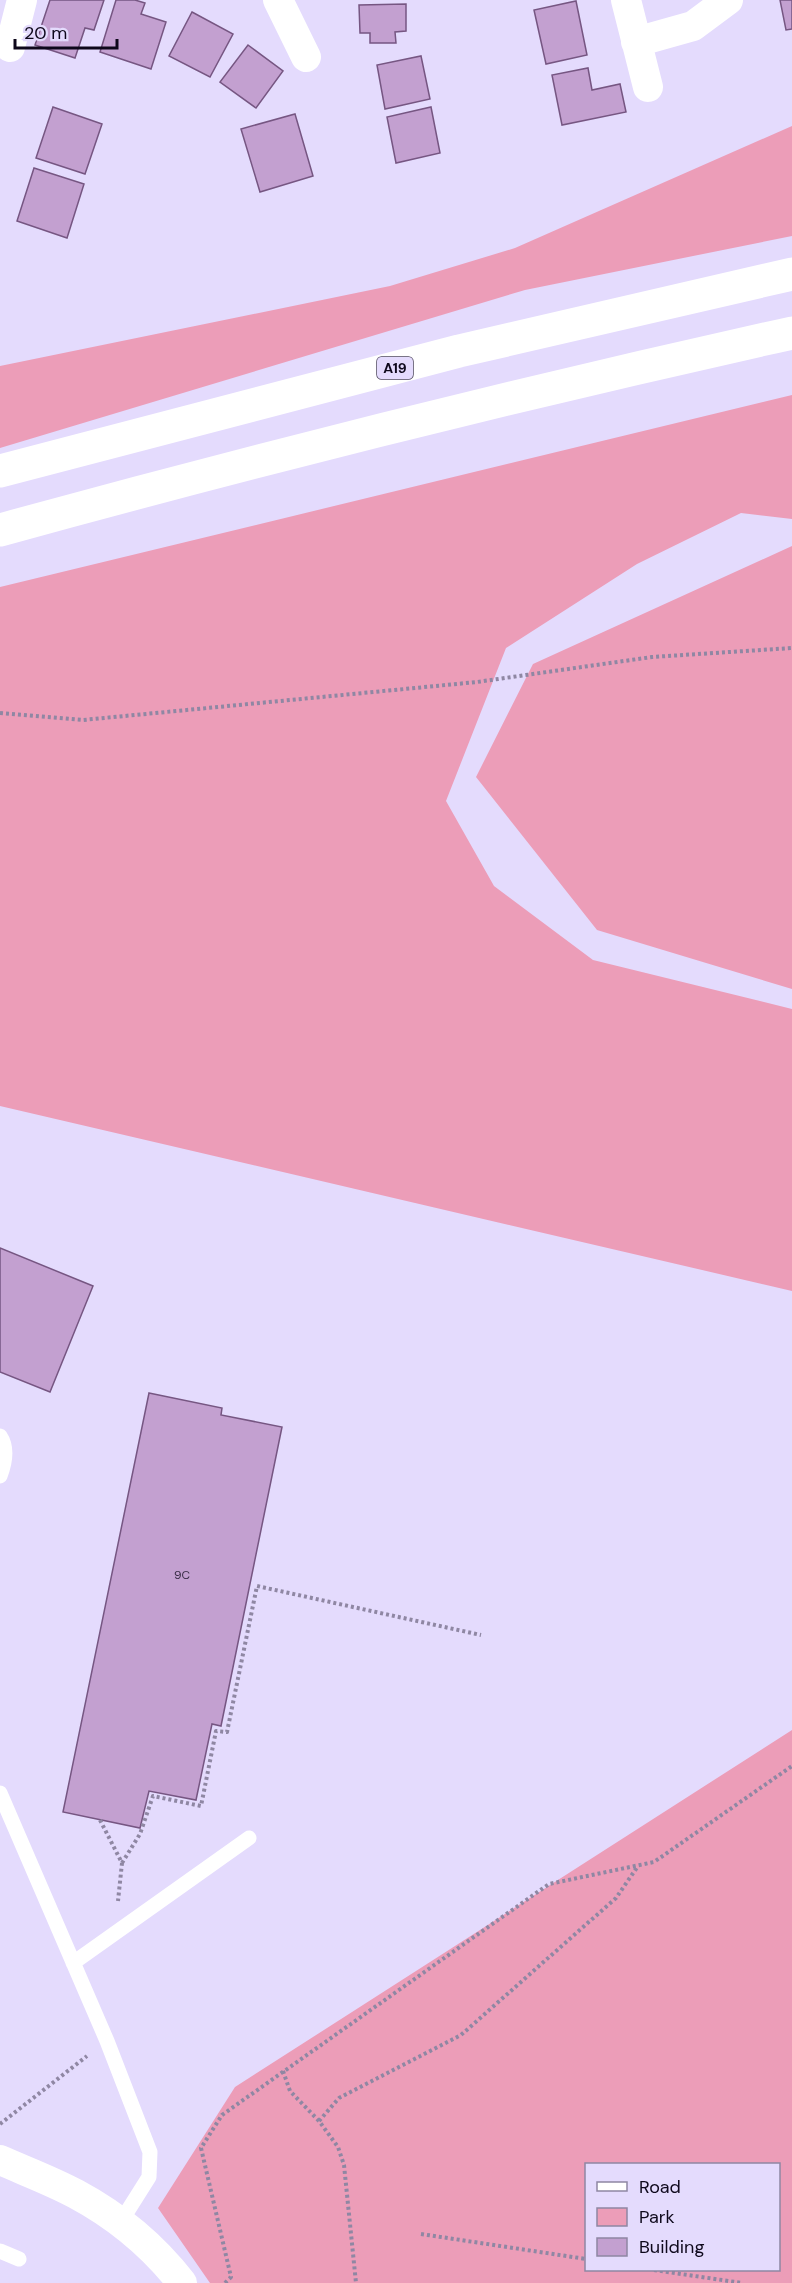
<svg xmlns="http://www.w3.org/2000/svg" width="792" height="2283" viewBox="0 0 792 2283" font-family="'DM Sans',sans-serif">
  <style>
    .green { fill: #ec9db8; fill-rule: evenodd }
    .building { fill: #c3a0d0; stroke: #765682; stroke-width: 1.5 }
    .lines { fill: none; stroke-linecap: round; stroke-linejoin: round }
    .path { stroke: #8f87a3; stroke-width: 4; stroke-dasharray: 3 3; stroke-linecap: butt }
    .lane { stroke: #fff; stroke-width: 15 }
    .street { stroke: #fff; stroke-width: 30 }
    .highway { stroke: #fff; stroke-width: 33 }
    .labels { text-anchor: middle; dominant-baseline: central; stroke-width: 4.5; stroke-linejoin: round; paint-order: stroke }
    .number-label { font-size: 12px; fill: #3b2e48 }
    .shield { fill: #e4dbfd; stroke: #4e475f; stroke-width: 1.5 }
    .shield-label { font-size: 14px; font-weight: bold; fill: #0e081b }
  </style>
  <rect width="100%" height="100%" fill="#e4dbfd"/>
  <path class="green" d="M 792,126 L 792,236 L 525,290 L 0,448 L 0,366 L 390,286 L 515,248 Z
    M 792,395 L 792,519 L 741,513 L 637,564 L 506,648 L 446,801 L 494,886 L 593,960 L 792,1009 L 792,1291 L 0,1106 L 0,587 Z
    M 792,546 L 792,989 L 597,930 L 476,777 L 533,664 Z
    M 792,1730 L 792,2283 L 210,2283 L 158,2208 L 235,2087 ZM 586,2164 L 778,2164 L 778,2270 L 586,2270 Z"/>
  <path class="building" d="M 50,0 L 104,0 L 94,30 L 85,28 L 75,58 L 35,45 Z
    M 116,0 L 135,0 L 145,3 L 141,14 L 166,22 L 151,69 L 100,52 Z
    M 780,0 L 792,0 L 792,29 L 786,30 Z
    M 576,1 L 587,55 L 546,64 L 534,10 Z
    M 406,4 L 406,31 L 395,32 L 396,43 L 370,43 L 370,33 L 360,33 L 359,5 Z
    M 192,12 L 233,34 L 210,77 L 169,56 Z
    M 248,45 L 283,71 L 256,108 L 220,82 Z
    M 421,56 L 430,99 L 385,109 L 377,65 Z
    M 588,68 L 592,90 L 620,84 L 626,112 L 562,125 L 552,75 Z
    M 53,107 L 102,124 L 85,174 L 36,158 Z
    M 431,107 L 440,153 L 396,163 L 387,117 Z
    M 295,114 L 313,176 L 260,192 L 241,129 Z
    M 34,168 L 84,184 L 67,238 L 17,221 Z
    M 0,1248 L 93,1286 L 50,1392 L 0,1372 Z
    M 149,1393 L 222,1408 L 221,1415 L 282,1427 L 221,1726 L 212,1724 L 196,1800 L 149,1791 L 140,1828 L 63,1812 Z"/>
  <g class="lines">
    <path class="path" d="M 0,713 L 83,720 L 477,682 L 652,657 L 792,648
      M 100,1820 L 122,1863 L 118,1901
      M 122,1863 L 140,1834 L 153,1796 L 201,1806 L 216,1731 L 227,1732 L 257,1586 L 481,1635
      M 283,2071 L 290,2091 L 319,2121 L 338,2147 L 344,2165 L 356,2283
      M 319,2121 L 339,2098 L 461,2035 L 616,1898 L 638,1866
      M 0,2124 L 87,2056
      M 421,2234 L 586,2259
      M 654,2270 L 742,2283
      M 225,2283 L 231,2277 L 201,2148 L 222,2115 L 549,1884 L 654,1862 L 792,1766"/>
    <path class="lane" d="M 0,1436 C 8,1448 5,1463 0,1476
      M 0,1793 L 107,2041 L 150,2152 L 149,2177 L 120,2223
      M 73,1963 L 249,1838
      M 0,2251 L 19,2259"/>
    <path class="street" d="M 278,0 L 306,57
      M 626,0 L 648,87
      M 636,42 L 693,26 L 728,0
      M 10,47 L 22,0
      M 0,2160 C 25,2171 52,2181 76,2194 C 117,2216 154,2247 182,2283"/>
    <path class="highway" d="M 0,471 L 459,351 L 792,274
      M 0,530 C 262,458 526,392 792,333"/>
  </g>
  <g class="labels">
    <g class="number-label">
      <text x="182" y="1575">9C</text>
    </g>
    <rect class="shield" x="377" y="357" width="36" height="22" rx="4.5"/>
    <g class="shield-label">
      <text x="395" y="368">A19</text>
    </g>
  </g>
  <rect x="585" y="2163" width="195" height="108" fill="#e4dbfd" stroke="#8e87a3" stroke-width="1.5"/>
  <rect x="597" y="2182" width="30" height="9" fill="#ffffff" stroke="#8e87a3" stroke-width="1.5"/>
  <text x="639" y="2193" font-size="18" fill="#0e081b">Road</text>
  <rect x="597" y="2208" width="30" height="18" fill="#ec9db8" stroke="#8e87a3" stroke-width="1.5"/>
  <text x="639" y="2223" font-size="18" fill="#0e081b">Park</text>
  <rect x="597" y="2238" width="30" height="18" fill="#c3a0d0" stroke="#8e87a3" stroke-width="1.5"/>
  <text x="639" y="2253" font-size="18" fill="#0e081b">Building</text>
  <path d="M15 39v9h102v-9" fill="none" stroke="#0e081b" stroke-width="3"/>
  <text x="24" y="39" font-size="18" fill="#0e081b" stroke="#e4dbfd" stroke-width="4.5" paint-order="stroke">20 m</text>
</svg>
